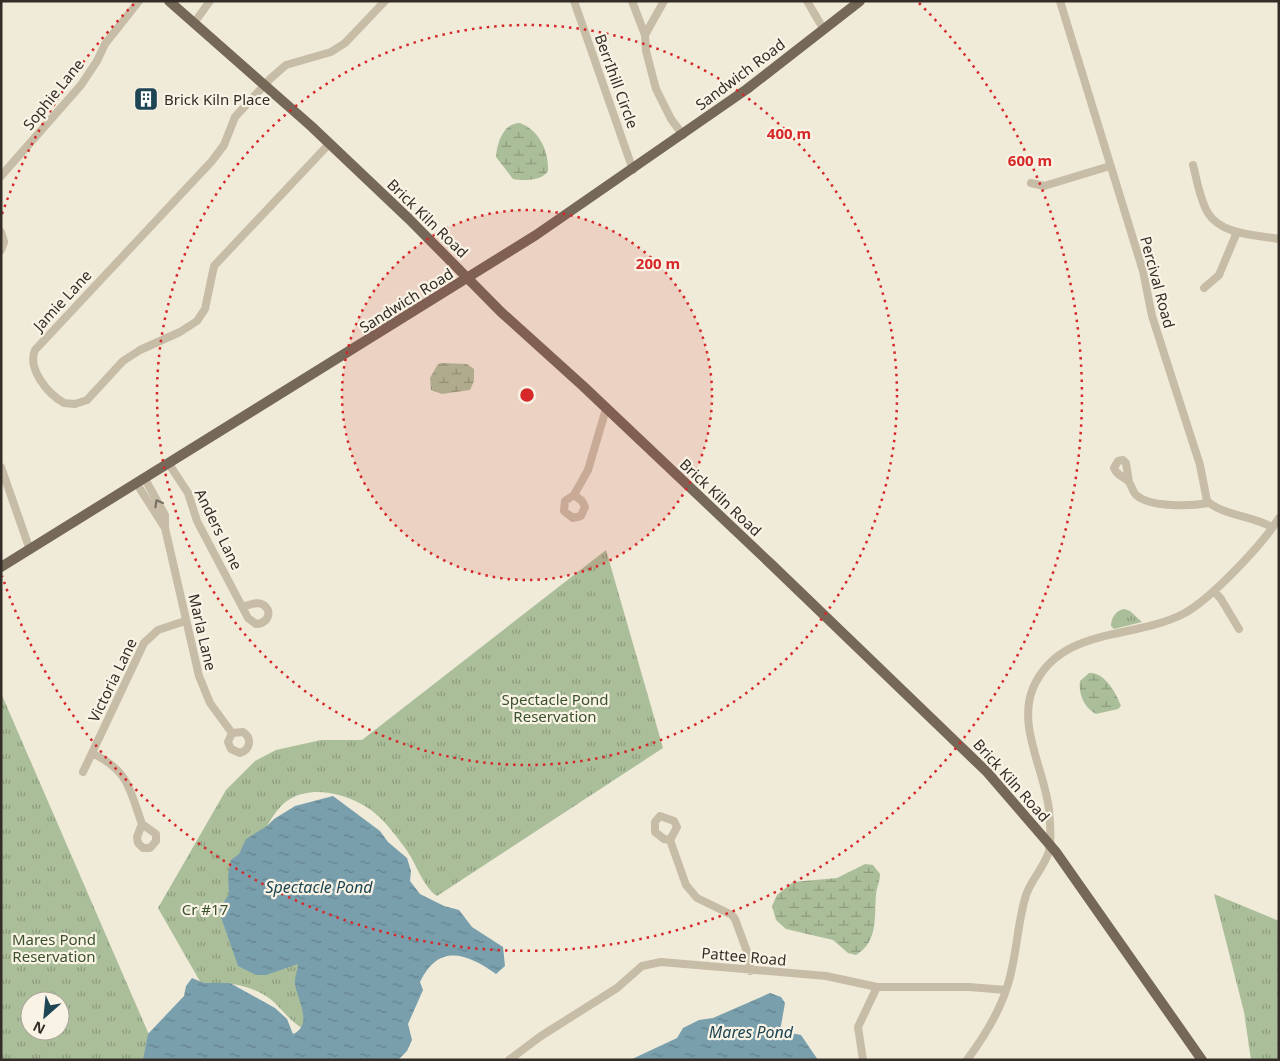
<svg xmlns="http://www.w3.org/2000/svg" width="1280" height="1061" viewBox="0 0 1280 1061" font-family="'Noto Sans',sans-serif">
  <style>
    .grass { fill: url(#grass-tufts); fill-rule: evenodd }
    .wetland { fill: url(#wetland-marsh) }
    .water { fill: url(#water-ripples) }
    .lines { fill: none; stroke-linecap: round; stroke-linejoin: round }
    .minor { stroke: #c7bca6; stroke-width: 8 }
    .major { stroke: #756858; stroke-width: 10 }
    .oneway { stroke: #766d60 }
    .ring { fill: none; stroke: #d62828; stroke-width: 2.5; stroke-dasharray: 2.5 5 }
    .labels { text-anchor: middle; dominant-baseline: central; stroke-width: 4.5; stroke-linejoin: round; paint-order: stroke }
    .street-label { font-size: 15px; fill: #342d27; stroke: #f8f3e5 }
    .poi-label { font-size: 15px; fill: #342d27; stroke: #f8f3e5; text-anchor: start }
    .park-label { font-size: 15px; fill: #3b512b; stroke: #f8f3e5 }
    .water-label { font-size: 16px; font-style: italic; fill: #1e4553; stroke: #f8f3e5 }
    .centre { fill: #d62828; stroke: #f8f3e5; stroke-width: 2.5 }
    .ring-label { font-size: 15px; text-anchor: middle; font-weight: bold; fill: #d62828; stroke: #f8f3e5; stroke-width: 4.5; stroke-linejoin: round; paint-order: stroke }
  </style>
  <defs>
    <pattern id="grass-tufts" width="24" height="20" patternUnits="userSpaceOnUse" patternTransform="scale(1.25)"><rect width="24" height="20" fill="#abbe9a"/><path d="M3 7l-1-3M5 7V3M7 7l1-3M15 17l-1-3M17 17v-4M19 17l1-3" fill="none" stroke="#8c9b7e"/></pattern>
    <pattern id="wetland-marsh" width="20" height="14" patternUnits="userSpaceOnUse" patternTransform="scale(1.25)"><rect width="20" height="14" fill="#abbe9a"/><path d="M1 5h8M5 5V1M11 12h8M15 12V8" fill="none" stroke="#8c9b7e"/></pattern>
    <pattern id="water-ripples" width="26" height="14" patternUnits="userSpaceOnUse" patternTransform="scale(1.25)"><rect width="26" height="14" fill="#799fac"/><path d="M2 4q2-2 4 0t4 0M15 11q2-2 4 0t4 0" fill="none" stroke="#64828c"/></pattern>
  </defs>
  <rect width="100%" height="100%" fill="#f0ead9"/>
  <path class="grass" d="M 606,550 L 663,748 L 437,896 C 422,886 416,862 405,848 C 394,833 380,814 363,805 C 342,793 312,786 290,799 C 273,809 265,832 255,848 L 307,956 L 307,1031 C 293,1024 286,1014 275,1003 C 257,986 227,980 202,985 L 158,908 L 226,790 L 255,761 L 276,750 L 321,740 L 362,740 Z
    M 1124,609 L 1130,611 L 1142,622 L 1114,629 L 1111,626 C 1111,618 1116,610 1124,609 Z
    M 1,693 L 160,1060 L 1,1060 ZM 30,1001 L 60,1001 L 60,1031 L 30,1031 Z
    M 1214,894 L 1279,921 L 1279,1060 L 1251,1060 L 1244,1012 Z"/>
  <path class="wetland" d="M 520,123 C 539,130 549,151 548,171 C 542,181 524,181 513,179 L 496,157 C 497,143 503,123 520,123 Z
    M 442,363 L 467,364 L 474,369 L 474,381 L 470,390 L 442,394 L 431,390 L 430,378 L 438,364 Z
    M 1089,673 C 1104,671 1117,694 1121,706 L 1118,709 L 1096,714 C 1085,709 1078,694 1080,681 Z
    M 865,864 L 873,865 L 880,874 C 880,881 877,887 876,894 C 874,917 879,941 856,955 L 848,953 L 833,940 L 786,929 L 776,920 L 772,906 L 777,895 L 793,882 L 837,878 Z"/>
  <path class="water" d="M 333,796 L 380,831 L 388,842 L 407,858 L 411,871 L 410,881 L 420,894 L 444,906 L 459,910 L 472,927 L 503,947 L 505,966 L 496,974 C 468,954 439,942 420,982 L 423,990 L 408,1024 L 412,1040 L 407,1051 L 398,1060 L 143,1060 L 148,1034 L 184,996 L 186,986 L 192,978 L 204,983 L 230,983 L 275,1008 L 287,1019 L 293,1034 C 314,1025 297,999 295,984 C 294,978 298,970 298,964 L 266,975 L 256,975 L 238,966 L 221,917 L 220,908 L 229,894 L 228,876 L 231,860 L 239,854 L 246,839 L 267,826 L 274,819 L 295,806 Z
    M 770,993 L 781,997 L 785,1003 L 780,1031 L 801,1035 L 818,1060 L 630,1060 L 677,1038 L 683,1028 L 699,1020 L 713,1018 Z"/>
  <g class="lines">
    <path class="minor" d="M 574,1 L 633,170
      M 632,1 L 645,35 L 646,51 L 656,89 L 671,119 L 683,135
      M 807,1 L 824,30
      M 1060,1 L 1143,271 L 1152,316 L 1200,465 L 1207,501 C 1224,516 1250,515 1272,527
      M 194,23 L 210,1
      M 645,35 L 664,1
      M 329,144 L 214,266 L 205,309 L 197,321 L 180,332 L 140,350 L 123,361 L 87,400 L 75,404 L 64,403 C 48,394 27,369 35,350 L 212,161 L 224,145 L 235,117 L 271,78 L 286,65 L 331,52 L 345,43 L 385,1
      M 1193,165 C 1197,180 1200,200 1208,213 C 1221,235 1257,235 1279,239
      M 1,176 L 81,85 L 97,61 L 105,44 L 139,1
      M 1031,183 L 1044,186 L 1110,166
      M 1,232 L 4,242 L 1,250
      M 1204,288 L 1219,275 L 1237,232
      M 169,464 L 188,493 L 197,521 L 248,618 L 256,624 C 264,624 270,618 268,610 C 262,599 252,604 242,607
      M 1,467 L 30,550
      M 145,479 L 165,515 L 165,528 L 199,676 L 210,703 L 232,733 L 228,742 L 231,749 L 240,753 C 251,749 252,738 243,732 L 232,733
      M 1129,482 L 1126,463 L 1123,460 L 1118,461 L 1114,468 C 1117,476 1123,476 1128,481 C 1132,485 1132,491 1136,495 C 1151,508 1191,506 1209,503
      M 137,484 L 165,528
      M 574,495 L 582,501 L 585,507 L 581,516 L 573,518 L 564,511 L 565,501 L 574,495 L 588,470 L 606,409
      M 1214,591 L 1221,599 L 1239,629
      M 92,753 C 129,771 129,788 142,824 L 137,837 L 138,843 L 143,848 L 150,848 L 156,841 L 156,834 L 142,824
      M 83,772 L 144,643 L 158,630 L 185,621
      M 670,840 L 677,827 L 674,821 L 660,816 L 655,822 L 655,832 L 664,839 L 670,840 L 686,885 L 697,898 L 732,915 L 735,919 L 749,957 L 750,971
      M 509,1060 L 541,1036 L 617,988 L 642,966 L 661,962 L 826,976 L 877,987 L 969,987 L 1006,990
      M 863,1060 L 858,1027 L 877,987
      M 967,1060 C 984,1037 1000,1012 1008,984 C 1017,955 1017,924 1026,895 C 1031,880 1045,866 1049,851 C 1052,839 1050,823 1049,810 C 1045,771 1017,727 1033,688 C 1060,626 1132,640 1183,614 C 1210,600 1262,545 1279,518"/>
    <path class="major" d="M 169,1 L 311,126 L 409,219 L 501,312 L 583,386 L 772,565 L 987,772 L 1056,852 L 1202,1060
      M 1,567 L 536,235 L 747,89 L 860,1"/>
  </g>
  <defs><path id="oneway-chevron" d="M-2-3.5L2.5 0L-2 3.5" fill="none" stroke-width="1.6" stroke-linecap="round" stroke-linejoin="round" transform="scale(1.25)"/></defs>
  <use class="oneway" href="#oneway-chevron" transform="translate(158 503) rotate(-119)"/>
  <circle cx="527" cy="395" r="185" fill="#d62828" fill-opacity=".12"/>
  <g class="ring">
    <circle cx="527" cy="395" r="185"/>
    <circle cx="527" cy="395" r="370"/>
    <path d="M2 214A555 555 0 0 1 135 3M919 3A555 555 0 1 1 2 576"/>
  </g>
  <defs>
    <symbol id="building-square" viewBox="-11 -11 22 22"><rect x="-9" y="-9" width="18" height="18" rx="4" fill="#1e4553" stroke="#f8f3e5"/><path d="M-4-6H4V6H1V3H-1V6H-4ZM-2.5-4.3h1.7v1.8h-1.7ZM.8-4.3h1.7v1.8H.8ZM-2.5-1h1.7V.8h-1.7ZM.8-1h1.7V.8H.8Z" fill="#fff"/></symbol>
  </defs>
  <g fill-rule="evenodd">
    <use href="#building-square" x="132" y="85" width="28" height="28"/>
  </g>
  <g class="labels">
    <g class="street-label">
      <text transform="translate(740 74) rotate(-37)">Sandwich Road</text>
      <text transform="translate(617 81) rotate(70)">BerrIhill Circle</text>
      <text transform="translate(53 94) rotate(-51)">Sophie Lane</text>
      <text transform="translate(428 218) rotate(44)">Brick Kiln Road</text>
      <text transform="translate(1158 282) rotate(75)">Percival Road</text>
      <text transform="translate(62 300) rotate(-47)">Jamie Lane</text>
      <text transform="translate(406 300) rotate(-32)">Sandwich Road</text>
      <text transform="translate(721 497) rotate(43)">Brick Kiln Road</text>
      <text transform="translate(219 529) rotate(64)">Anders Lane</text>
      <text transform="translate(203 632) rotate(77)">Marla Lane</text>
      <text transform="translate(112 680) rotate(-64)">Victoria Lane</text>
      <text transform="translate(1012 780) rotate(48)">Brick Kiln Road</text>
      <text transform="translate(744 956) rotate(5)">Pattee Road</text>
    </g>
    <g class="poi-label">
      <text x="164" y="99">Brick Kiln Place</text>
    </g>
    <g class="park-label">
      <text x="555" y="699">Spectacle Pond<tspan x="555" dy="17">Reservation</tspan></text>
      <text x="205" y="909">Cr #17</text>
      <text x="54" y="939">Mares Pond<tspan x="54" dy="17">Reservation</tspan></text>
    </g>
    <g class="water-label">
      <text x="319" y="887">Spectacle Pond</text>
      <text x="751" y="1032">Mares Pond</text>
    </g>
  </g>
  <circle cx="527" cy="395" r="8" class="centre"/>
  <g class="ring-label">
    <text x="789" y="139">400 m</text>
    <text x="1030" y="166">600 m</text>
    <text x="658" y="269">200 m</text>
  </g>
  <rect width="1280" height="1061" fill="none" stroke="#342d27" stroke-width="5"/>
  <g transform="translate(45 1016) rotate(207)"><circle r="24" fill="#f8f3e5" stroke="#aaa499"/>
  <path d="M0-4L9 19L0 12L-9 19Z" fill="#1e4553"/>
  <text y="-8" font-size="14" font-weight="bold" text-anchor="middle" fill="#342d27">N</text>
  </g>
</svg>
